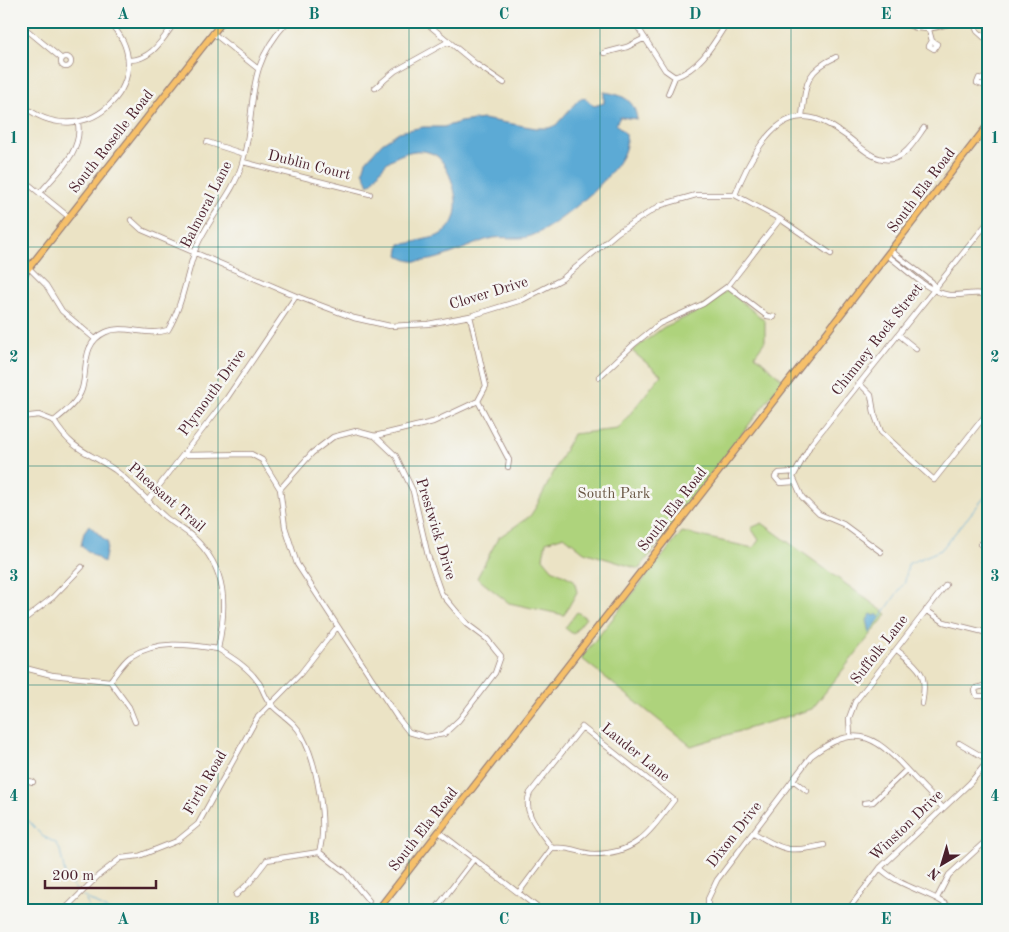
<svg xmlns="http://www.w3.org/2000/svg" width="1009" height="932" viewBox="0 0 1009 932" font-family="'Old Standard TT',serif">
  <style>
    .green { fill: #aed37c; stroke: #7c7954 }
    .water { fill: #5caad5; stroke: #536480 }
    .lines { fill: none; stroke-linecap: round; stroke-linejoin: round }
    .stream { stroke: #5caad5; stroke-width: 1 }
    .minor-casing { stroke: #9a8178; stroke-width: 6 }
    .major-casing { stroke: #9a8178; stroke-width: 8 }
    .minor { stroke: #fff; stroke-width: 4.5 }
    .major { stroke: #f6c06b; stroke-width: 5.5 }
    .grid { fill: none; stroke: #0f766e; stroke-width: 1; stroke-opacity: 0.55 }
    .labels { text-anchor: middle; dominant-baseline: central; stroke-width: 5; stroke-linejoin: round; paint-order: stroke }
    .street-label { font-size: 15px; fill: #4a1f2b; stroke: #f6f6f2 }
    .park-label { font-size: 15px; fill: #685543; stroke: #f6f6f2 }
    .neatline { fill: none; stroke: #0f766e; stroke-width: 2 }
    .grid-label { font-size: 16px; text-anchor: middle; font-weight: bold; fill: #0f766e }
  </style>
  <rect width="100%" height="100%" fill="#f6f6f2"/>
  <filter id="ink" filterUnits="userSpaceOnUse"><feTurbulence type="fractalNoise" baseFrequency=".02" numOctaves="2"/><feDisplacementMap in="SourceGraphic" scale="10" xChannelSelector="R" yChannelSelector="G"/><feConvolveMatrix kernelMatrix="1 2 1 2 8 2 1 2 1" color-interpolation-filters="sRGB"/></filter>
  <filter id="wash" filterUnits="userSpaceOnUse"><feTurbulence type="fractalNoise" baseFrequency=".0096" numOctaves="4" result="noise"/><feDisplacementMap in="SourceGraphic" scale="20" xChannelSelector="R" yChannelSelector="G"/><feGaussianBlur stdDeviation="1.12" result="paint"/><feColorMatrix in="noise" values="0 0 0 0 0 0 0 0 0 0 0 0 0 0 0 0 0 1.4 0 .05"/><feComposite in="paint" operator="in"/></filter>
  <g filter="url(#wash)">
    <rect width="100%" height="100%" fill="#ebe3c5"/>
    <path class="green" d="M 728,290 L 765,321 L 765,341 L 755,355 L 783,380 L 639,569 L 584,552 L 564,536 L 546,542 L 543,558 L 552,569 L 574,580 L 577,592 L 564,615 L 509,603 L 477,578 L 498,538 L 530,516 L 536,507 L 573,434 L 618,429 L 661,375 L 632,351 L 664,327 L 693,314 Z
      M 762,523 L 887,614 L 812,709 L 691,746 L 581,658 L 682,532 L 753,548 L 759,540 L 751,528 Z
      M 577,612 L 586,618 L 573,634 L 565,628 Z"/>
    <path class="water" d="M 604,92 C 623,95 634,99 637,119 L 620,117 L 616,124 L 626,134 C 626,138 627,144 625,149 C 618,175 557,227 531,236 C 517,241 503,235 489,239 C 466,245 421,274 398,255 L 400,244 C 409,244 414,242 422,240 C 429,238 435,238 441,234 C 463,221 457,191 448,172 C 444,164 440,156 431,153 C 418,148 406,152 394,158 C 380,165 377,179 369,185 L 363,171 L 366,161 L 382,143 L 399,132 L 423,127 L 444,127 L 460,122 L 483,119 L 536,128 L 549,128 L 556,125 L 579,99 L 585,98 L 594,106 L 604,103 Z
      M 89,525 L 108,543 L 104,563 L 81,546 L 84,532 Z
      M 871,614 L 875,616 L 877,614 L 880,618 L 870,633 L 867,620 Z"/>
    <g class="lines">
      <path class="stream" d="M 877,622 L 905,582 L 908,564 L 941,550 L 988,493
        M 870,633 L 875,625
        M 21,820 L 29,821 L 42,836 L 56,843 L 60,850 L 66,879 L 78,892
        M 83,896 L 109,911
        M 86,900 L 88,906"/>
    </g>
  </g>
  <g filter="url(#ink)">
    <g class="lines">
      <defs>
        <path id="minor" d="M 424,21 L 476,64 L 504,83
          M 634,21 L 665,70 L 675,77
          M 902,21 C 921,35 938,27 958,21
          M 973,21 L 977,31 L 988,41
          M 21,25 L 62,59
          M 929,30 L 932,41 L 929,46 L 934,49 L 937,44 L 932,41
          M 213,33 L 257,68
          M 604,53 L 627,47 L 645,38
          M61 62a5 5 0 1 1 10 0a5 5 0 1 1-10 0Z
          M 128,60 C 152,61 163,38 176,21
          M 984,80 L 979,78 L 977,83 L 983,85 L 988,76
          M 375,88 L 395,71 L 449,41
          M 668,94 L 675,77 C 701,68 714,43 728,21
          M 21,104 C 89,161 166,72 107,21
          M 802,116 C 806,84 805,71 836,57
          M 207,142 L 244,154
          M 243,162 L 370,194
          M 21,178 L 69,217
          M 40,193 C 57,172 83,152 78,123
          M 735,195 C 745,169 770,114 805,117 C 822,118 835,128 849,138 C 861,147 874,162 892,159 C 906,157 916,139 924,128
          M 131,220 L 142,230 L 296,296 L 354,318 L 390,326 L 428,324 L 470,316 L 522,300 L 562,279 L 618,232 L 661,205 L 696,195 L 735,195 L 780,219 L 831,254
          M 891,251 L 932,282 L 935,289
          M 888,256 C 907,269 925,291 949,295 C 963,296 975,291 988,295
          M 29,268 L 46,285 L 62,311 L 95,339
          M 728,286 L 767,316 L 774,317
          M 899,335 L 916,349
          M 599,377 L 633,345 L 659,324 L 703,304 L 728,286 L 780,219
          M 860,384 L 871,395 L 874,413 L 881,432 L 934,480 L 988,412
          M 478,401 L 509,460 L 508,467
          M 21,417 L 39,415 L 54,421
          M 54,421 C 72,451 89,452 115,470 C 133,484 148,502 165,517 C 174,524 185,530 193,537 C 228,569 227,606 218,649 C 233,658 249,668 259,683 C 263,689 265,698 270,703 C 280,715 295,721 302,736 C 317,763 328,823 319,852 L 345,872 L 369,901
          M 54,421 C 64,413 78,402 82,389 C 88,368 81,343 106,332 C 124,324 147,337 168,330 C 183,305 186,275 196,248 C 208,218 233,195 242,164 C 259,106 241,72 288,21
          M 184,455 L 251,454 L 262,460 L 280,489 L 285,527 L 297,564 L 397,717 L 409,732 L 426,737 L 444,734 L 459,720 L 495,673 L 501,656 L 487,639 L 467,624 L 441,593 L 428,556 L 413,491 L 396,456 L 375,436
          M 794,482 L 780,483 L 775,477 L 779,473 L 795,472
          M 280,489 L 312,453 L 333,437 L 356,431 L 375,436 L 433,422 L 478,401 L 486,386 L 470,316
          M 148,500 L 227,398 L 296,296
          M 981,544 L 988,548
          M 881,552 L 843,524 L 819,514 L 802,497 L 793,477 L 811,444 L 988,222
          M 926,610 L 944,622 L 988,633
          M 21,622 L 53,597 L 82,567
          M 897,650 C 920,669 928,672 922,704
          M 21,667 L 52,675 L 110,681 C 116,674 122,663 130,657 C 156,640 188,644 218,649
          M 110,681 L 129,707 L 135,722
          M 988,685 L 976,688 L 975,691 L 977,696 L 988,696
          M 582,727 L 674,800 C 650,831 637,854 594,854 C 578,853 572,846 552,848 C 541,832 521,813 530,793 Z
          M 850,735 L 849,718 L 855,702 L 946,585
          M 959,743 L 988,760
          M 21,779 L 33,782
          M 793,780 L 807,791
          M 864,803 L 873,802 L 906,770
          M 439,832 L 542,911
          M 754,833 C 783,851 791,853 824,845
          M 880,868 C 902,889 932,891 955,911
          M 519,892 L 552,848
          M 236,895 L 250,882 L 267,860 L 319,852
          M 937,898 L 949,875 L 988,839
          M 63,911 L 99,875 L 121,858 L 139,856 L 177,841 L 198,824 L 257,718 L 301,673 L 337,627
          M 434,911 L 474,859
          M 708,911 L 708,899 L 717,880 L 811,756 C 852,724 873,733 906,769 C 918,782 931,795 943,808
          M 847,911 L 880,868 L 970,783 L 988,761
          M 987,911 L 988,910"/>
        <path id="major" d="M 21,278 L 223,21
          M 377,911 L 988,125"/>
      </defs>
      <use href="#minor" class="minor-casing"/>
      <use href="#major" class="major-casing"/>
      <use href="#minor" class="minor"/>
      <use href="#major" class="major"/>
    </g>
  </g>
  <path class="grid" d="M 218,21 L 218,911M 409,21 L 409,911M 600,21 L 600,911M 791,21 L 791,911M 21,247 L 988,247M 21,466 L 988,466M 21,685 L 988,685"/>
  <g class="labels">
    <g class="street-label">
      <text transform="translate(112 142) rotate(-52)">South Roselle Road</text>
      <text transform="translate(309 166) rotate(14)">Dublin Court</text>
      <text transform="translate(922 191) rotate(-53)">South Ela Road</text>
      <text transform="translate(207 205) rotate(-63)">Balmoral Lane</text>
      <text transform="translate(489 294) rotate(-17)">Clover Drive</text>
      <text transform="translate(878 340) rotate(-52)">Chimney Rock Street</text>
      <text transform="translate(213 393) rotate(-54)">Plymouth Drive</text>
      <text transform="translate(166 498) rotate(41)">Pheasant Trail</text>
      <text transform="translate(673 510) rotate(-52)">South Ela Road</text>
      <text transform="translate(435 529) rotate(73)">Prestwick Drive</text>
      <text transform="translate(880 650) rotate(-52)">Suffolk Lane</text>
      <text transform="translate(635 753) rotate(39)">Lauder Lane</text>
      <text transform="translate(206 783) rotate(-60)">Firth Road</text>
      <text transform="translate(907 826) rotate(-44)">Winston Drive</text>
      <text transform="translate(424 830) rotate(-52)">South Ela Road</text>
      <text transform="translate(735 835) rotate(-52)">Dixon Drive</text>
    </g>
    <g class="park-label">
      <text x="614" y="494">South Park</text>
    </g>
  </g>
  <rect width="1009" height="932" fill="none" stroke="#f6f6f2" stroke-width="55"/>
  <g transform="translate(942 864) rotate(218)" stroke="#f6f6f2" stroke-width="4" paint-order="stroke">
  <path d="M0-4L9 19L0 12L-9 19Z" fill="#4a1f2b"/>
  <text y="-8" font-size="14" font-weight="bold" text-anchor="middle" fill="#4a1f2b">N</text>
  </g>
  <path d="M45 880v8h111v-8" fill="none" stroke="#4a1f2b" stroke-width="2.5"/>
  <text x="52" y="880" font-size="15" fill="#4a1f2b" stroke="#f6f6f2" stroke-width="4" paint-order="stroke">200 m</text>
  <rect x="28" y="28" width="954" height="876" class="neatline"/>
  <g class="grid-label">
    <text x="123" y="19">A</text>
    <text x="314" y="19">B</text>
    <text x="504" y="19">C</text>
    <text x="695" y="19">D</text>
    <text x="886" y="19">E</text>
    <text x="14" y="143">1</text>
    <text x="995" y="143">1</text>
    <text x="14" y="362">2</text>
    <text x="995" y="362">2</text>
    <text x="14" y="581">3</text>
    <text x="995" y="581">3</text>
    <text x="14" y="801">4</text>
    <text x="995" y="801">4</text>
    <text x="123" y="924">A</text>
    <text x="314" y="924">B</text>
    <text x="504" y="924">C</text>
    <text x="695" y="924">D</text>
    <text x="886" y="924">E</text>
  </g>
</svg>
